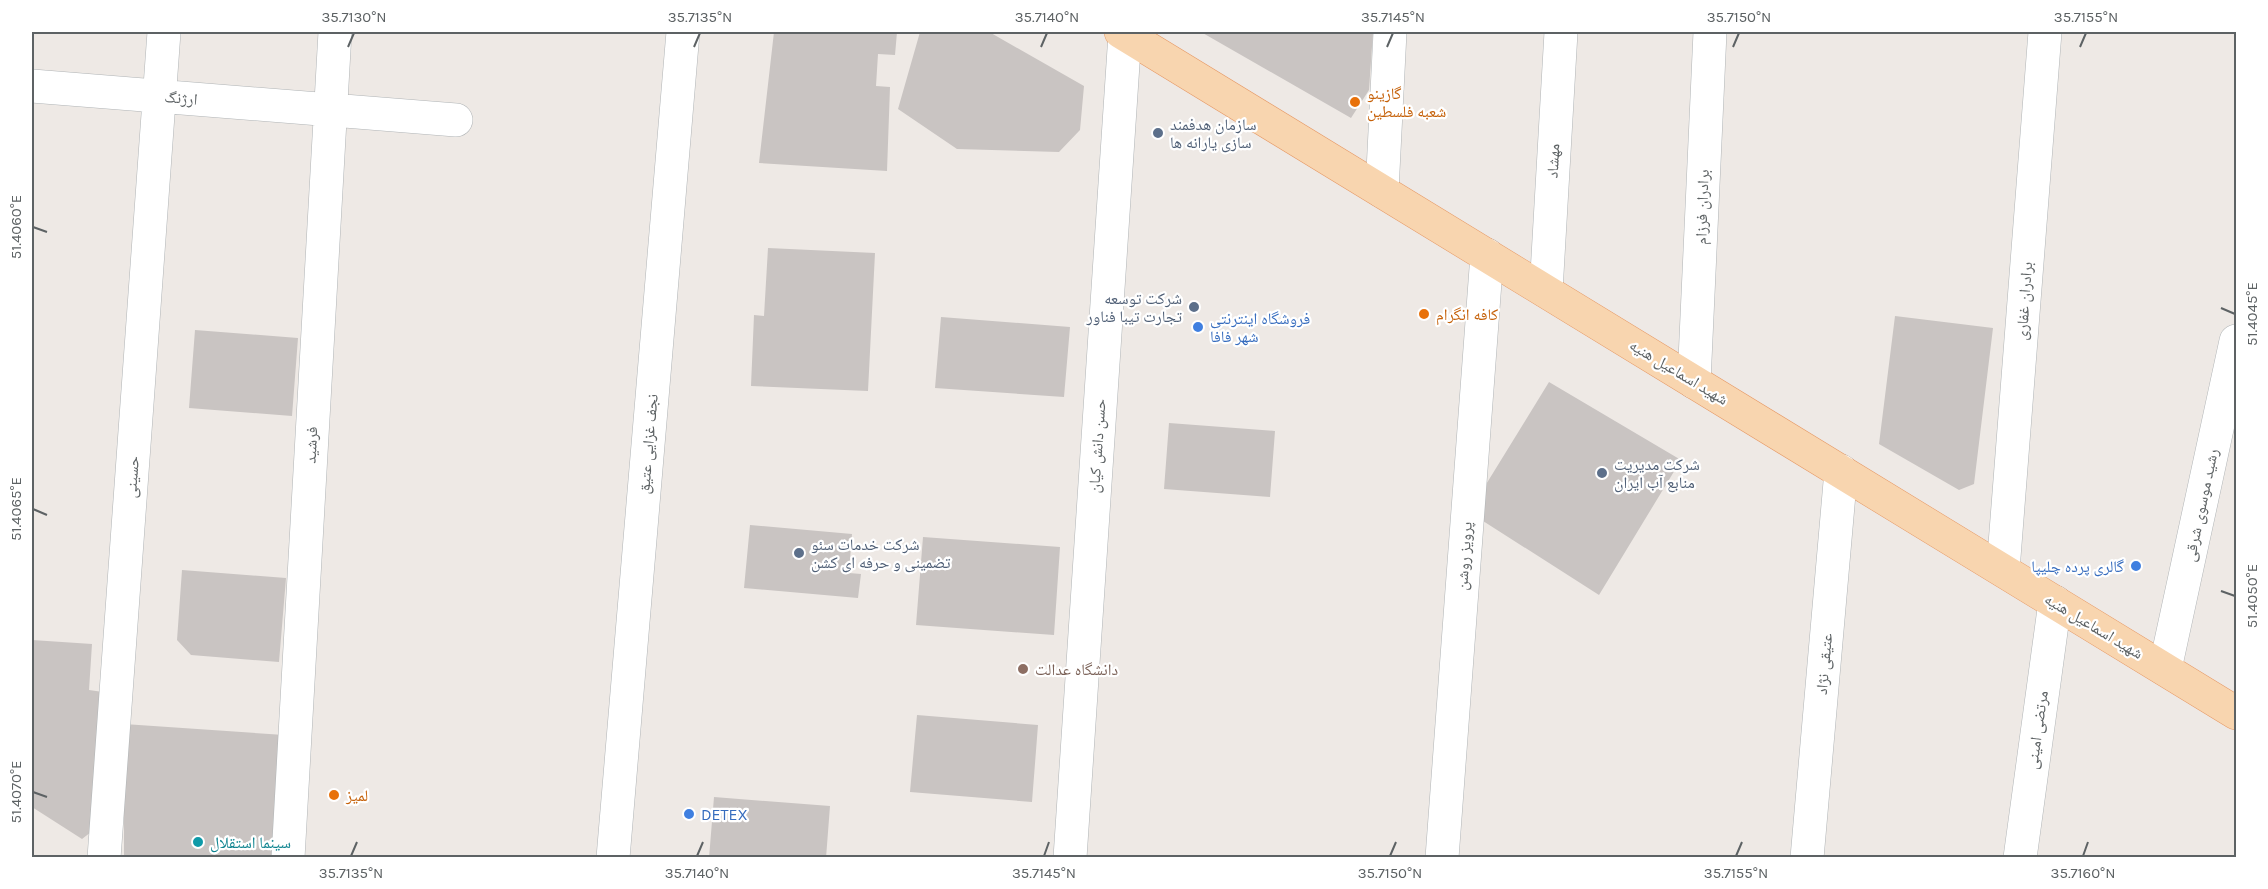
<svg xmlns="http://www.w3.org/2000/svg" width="2268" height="889" viewBox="0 0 2268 889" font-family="Karla,'Noto Naskh Arabic',sans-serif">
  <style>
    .building { fill: #c9c4c2 }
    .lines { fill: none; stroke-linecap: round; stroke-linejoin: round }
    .minor-casing { stroke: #b0b4b6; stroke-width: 34 }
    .major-casing { stroke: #e69966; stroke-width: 34 }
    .minor { stroke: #fff; stroke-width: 33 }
    .major { stroke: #f8d5af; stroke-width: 33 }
    .ticks { fill: none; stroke: #5d6264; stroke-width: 2 }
    .food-dot { fill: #e8710a; stroke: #fff; stroke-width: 2 }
    .service-dot { fill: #5c6f8a; stroke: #fff; stroke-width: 2 }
    .shop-dot { fill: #3f7fe0; stroke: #fff; stroke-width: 2 }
    .education-dot { fill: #8d6e63; stroke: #fff; stroke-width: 2 }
    .culture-dot { fill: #0f9aa8; stroke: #fff; stroke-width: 2 }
    .labels { text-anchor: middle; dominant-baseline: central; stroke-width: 4.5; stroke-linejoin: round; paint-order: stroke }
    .food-label { font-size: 16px; fill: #c56008; stroke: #fff; text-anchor: start }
    .street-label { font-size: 16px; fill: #5d6264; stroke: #fff }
    .service-label { font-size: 16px; fill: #4e5e75; stroke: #fff; text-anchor: start }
    .shop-label { font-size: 16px; fill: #366cbe; stroke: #fff; text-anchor: start }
    .education-label { font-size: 16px; fill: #785e54; stroke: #fff; text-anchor: start }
    .culture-label { font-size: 16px; fill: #0d838f; stroke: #fff; text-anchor: start }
    .neatline { fill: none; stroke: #5d6264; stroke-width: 2 }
    .ticks-label { font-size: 15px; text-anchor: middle; fill: #5d6264 }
  </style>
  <rect width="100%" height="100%" fill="#eee9e5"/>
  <path class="building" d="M 774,32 L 897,32 L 895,55 L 878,54 L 876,86 L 890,87 L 887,171 L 759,163 Z
    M 920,32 L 991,33 L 1084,86 L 1080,130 L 1059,152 L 957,149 L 898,109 Z
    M 1201,32 L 1373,32 L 1369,90 L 1351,118 Z
    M 768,248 L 875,253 L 868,391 L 751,386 L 754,315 L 764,316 Z
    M 1895,316 L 1993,328 L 1974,484 L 1959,490 L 1879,444 Z
    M 941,317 L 1070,327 L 1064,397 L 935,388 Z
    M 195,330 L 298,338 L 292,416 L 189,408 Z
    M 1549,382 L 1681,460 L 1599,595 L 1469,512 Z
    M 1169,423 L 1275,431 L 1270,497 L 1164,489 Z
    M 750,525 L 852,534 L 849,573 L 861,574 L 858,598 L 744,588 Z
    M 923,537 L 1060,547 L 1054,635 L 916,625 Z
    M 182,570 L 286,578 L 279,662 L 191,655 L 177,640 Z
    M 32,640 L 92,644 L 89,690 L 103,692 L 91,832 L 82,839 L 32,807 Z
    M 917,715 L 1038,725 L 1032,802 L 910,792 Z
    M 124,724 L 284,735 L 272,858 L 128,858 L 124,855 Z
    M 714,797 L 830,806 L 826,858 L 709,858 Z"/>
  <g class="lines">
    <defs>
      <path id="minor" d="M 32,86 L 456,120
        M 1382,191 L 1390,32
        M 1546,291 L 1561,32
        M 1694,382 L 1710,32
        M 2003,570 L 2045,32
        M 2165,669 L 2236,341
        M 104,858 L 164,32
        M 288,858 L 335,32
        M 613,858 L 683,32
        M 1070,858 L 1125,34
        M 1442,858 L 1487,255
        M 1807,858 L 1841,471
        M 2020,858 L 2055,602"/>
      <path id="major" d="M 1121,32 L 2236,713"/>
    </defs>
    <use href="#minor" class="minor-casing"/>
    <use href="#major" class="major-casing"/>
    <use href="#minor" class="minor"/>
    <use href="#major" class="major"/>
  </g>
  <path class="ticks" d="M 348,47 L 354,33M 694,47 L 700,33M 1041,47 L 1047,33M 1387,47 L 1393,33M 1733,47 L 1739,33M 2080,47 L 2086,33M 33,227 L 47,232M 2221,308 L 2235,314M 33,509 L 47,515M 2221,591 L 2235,596M 33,792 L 47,797M 351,856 L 357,842M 697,856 L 703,842M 1044,856 L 1049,842M 1390,856 L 1396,842M 1736,856 L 1742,842M 2083,856 L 2088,842"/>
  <g class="food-dot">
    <circle cx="1355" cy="102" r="6"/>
    <circle cx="1424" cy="314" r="6"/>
    <circle cx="334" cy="795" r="6"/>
  </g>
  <g class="service-dot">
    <circle cx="1158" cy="133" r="6"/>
    <circle cx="1194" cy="307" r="6"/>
    <circle cx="1602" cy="473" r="6"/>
    <circle cx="799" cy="553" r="6"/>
  </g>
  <g class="shop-dot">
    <circle cx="1198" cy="327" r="6"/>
    <circle cx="2136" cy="566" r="6"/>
    <circle cx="689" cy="814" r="6"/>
  </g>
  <circle class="education-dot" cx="1023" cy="669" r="6"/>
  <circle class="culture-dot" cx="198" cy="842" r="6"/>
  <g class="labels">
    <g class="food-label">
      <text x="1367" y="93">گازینو<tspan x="1367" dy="18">شعبه فلسطین</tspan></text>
      <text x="1436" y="314">کافه انگرام</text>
      <text x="346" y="795">لمیز</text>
    </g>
    <g class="street-label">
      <text transform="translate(181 98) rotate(5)">ارژنگ</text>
      <text transform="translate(1553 161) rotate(-87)">مهشاد</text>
      <text transform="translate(1702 207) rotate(-88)">برادران فرزام</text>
      <text transform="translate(2024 301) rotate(-86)">برادران غفاری</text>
      <text transform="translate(1679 372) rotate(31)">شهید اسماعیل هنیه</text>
      <text transform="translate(648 444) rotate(-85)">نجف غزایی عتیق</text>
      <text transform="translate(311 445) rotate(-87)">فرشید</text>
      <text transform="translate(1097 446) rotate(-86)">حسن دانش کیان</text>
      <text transform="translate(132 477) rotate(-86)">حسینی</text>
      <text transform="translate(2201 505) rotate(-78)">رشید موسوی شرقی</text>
      <text transform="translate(1464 556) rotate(-86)">پرویز روشن</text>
      <text transform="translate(2094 626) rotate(31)">شهید اسماعیل هنیه</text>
      <text transform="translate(1824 664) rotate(-85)">عتیقی نژاد</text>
      <text transform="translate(2037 730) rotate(-82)">مرتضی امینی</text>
    </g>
    <g class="service-label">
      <text x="1170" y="124">سازمان هدفمند<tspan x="1170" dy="18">سازی یارانه ها</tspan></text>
      <text x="1182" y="298" text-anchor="end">شرکت توسعه<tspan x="1182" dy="18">تجارت تیبا فناور</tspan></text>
      <text x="1614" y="464">شرکت مدیریت<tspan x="1614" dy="18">منابع آب ایران</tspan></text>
      <text x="811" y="544">شرکت خدمات سئو<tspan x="811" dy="18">تضمینی و حرفه ای کشن</tspan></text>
    </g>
    <g class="shop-label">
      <text x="1210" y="318">فروشگاه اینترنتی<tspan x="1210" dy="18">شهر فافا</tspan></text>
      <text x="2124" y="566" text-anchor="end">گالری پرده چلیپا</text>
      <text x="701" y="814">DETEX</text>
    </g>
    <g class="education-label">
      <text x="1035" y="669">دانشگاه عدالت</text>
    </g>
    <g class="culture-label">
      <text x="210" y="842">سینما استقلال</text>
    </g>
  </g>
  <rect width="2268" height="889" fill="none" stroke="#ffffff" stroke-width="66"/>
  <rect x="33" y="33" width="2202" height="823" class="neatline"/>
  <g class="ticks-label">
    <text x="354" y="22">35.7130°N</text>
    <text x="700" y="22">35.7135°N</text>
    <text x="1047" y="22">35.7140°N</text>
    <text x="1393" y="22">35.7145°N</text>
    <text x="1739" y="22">35.7150°N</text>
    <text x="2086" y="22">35.7155°N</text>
    <text transform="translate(16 227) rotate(-90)" y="5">51.4060°E</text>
    <text transform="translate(2252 314) rotate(-90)" y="5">51.4045°E</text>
    <text transform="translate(16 509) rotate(-90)" y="5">51.4065°E</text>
    <text transform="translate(2252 596) rotate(-90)" y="5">51.4050°E</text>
    <text transform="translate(16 792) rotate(-90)" y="5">51.4070°E</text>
    <text x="351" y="878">35.7135°N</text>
    <text x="697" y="878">35.7140°N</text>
    <text x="1044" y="878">35.7145°N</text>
    <text x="1390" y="878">35.7150°N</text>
    <text x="1736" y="878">35.7155°N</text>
    <text x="2083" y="878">35.7160°N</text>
  </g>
</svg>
